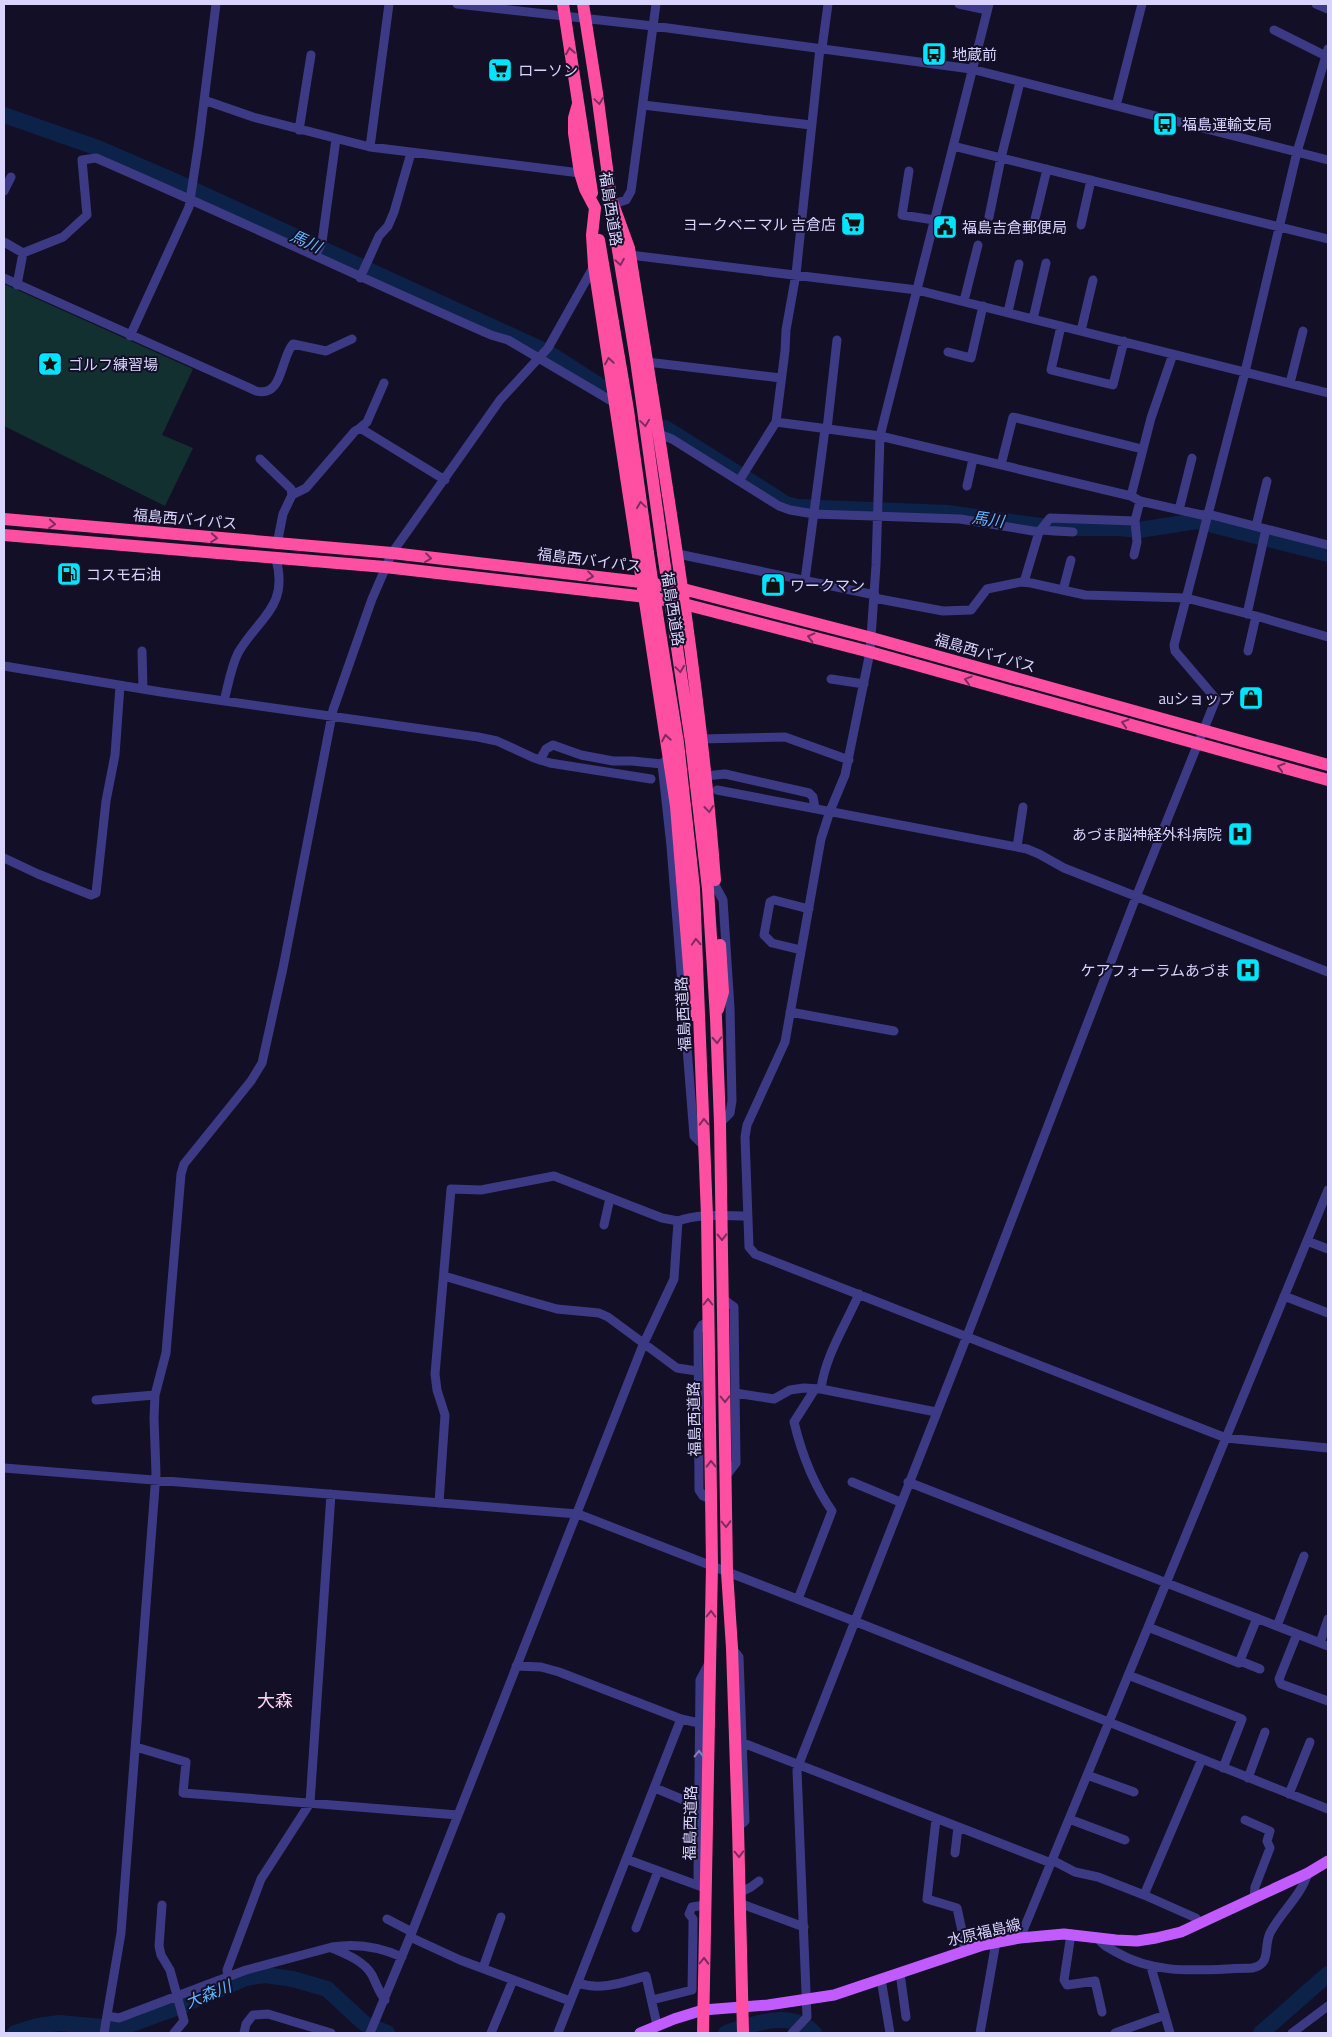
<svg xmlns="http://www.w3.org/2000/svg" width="1332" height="2037" viewBox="0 0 1332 2037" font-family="'Titillium Web','Noto Sans JP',sans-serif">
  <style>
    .green { fill: #12302f }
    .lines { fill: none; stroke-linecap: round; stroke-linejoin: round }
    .river { stroke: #0c2248; stroke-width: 16 }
    .minor { stroke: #3d3a85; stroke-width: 9 }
    .major { stroke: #c25bff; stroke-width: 11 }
    .highway { stroke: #ff4fa3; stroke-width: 12 }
    .highway-bridge { stroke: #ff4fa3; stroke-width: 12 }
    .oneway { stroke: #7d2c5e }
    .oneway2 { stroke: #837fbc }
    .labels { text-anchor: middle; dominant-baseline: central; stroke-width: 4; stroke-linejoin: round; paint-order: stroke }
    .poi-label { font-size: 15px; fill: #d9d4ff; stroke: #130f26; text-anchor: start }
    .street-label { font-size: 15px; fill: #d9d4ff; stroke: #130f26 }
    .water-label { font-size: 16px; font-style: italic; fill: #62b6ff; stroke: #130f26 }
    .quarter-label { font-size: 18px; fill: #ffd6f0; stroke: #130f26 }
  </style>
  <rect width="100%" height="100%" fill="#130f26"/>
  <path class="green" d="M 4,284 L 193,369 L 162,435 L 193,448 L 165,506 L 4,426 Z"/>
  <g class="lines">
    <path class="river" d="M 4,115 L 98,148 L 170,179 L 547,352 L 600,386
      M 665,428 L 769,493 L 786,504 L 798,507 L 948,513 L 1055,528 L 1118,528 L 1139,530 L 1197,521 L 1328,554
      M 15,2033 L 38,2026 L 59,2023 L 114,2028 L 132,2024 L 181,2006 L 246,1978 L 265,1975 L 293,1979 L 327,1989 L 365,2024 L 387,2033
      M 726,2033 C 752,2024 791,2009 814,2033
      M 1261,2033 L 1328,1974"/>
    <path class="minor" d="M 457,4 L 653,26 L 971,69 L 1328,160
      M 959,4 L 987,10
      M 989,4 L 880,436 L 876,565 L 870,652 L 845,775 L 830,811 L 821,839 L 785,1042 L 747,1125 L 745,1137 L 749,1247 L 755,1254 L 1226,1438 L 1328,1448
      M 1316,4 L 1328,9
      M 1274,30 L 1326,56
      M 822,48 L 828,4
      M 204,100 L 253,117 L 370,147 L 580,173
      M 643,105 L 811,125
      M 1116,106 L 1142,4
      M 299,130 L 311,55
      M 953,146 L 1328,239
      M 370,147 L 389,4
      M 909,171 L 902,215 L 934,220
      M 4,191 L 11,177
      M 613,204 L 626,200 L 631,191 L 656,4
      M 989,217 L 1001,158 L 1020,82
      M 1034,223 L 1047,169
      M 1081,225 L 1091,180
      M 4,242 L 23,253 L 63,237 L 87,215 L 82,160 L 96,158 C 228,215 359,277 491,335 L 508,340 L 615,403
      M 630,255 L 917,290 L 1328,393
      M 315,256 L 322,242 L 336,139
      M 4,278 L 256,391 C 283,398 280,359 293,344 L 326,351 L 352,339
      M 360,278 L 379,236 L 388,226 L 394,212 L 411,153
      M 17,285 L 23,253
      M 964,301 L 978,245
      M 1008,312 L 1019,264
      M 1033,319 L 1046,263
      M 1061,326 L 1051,370 L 1113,385 L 1124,341
      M 1081,331 L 1093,280
      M 130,336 L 189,207 L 199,141 L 216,4
      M 948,352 L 971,358 L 983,306
      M 647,362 L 781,378
      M 384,383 L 367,422 L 360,428 L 445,480
      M 1290,383 L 1303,331
      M 776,422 L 880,436 L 1131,496 L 1151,418 L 1173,354
      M 827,429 L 837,340
      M 659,434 L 672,439 L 779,506 L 790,510 L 814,514 L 960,519 L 1039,532 L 1024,582
      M 260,459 L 291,489 L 292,495 L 283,514 L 277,544
      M 1001,465 L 1013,417 L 1142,449
      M 739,481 L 776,422 L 785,351 L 786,330 L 796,274 L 820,48
      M 967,486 L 973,459
      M 292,495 L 306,488 L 355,431 L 360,428
      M 1131,496 L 1140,501 L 1202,515 L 1208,514 L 1328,545
      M 1179,510 L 1192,458
      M 1256,526 L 1267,481
      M 1041,530 L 1073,532
      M 1039,532 L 1050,518 L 1135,521
      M 678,554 L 875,595
      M 1134,555 L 1137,542 L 1135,521 L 1140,501
      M 805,580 L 825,429
      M 1063,590 L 1071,560
      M 874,598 L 943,611 L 971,610 L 987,589 L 1021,582 L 1031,583 L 1085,595 L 1186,598 L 1256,616 L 1248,651
      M 1247,614 L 1266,529
      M 1256,616 L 1328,637
      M 142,651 L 143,689
      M 4,666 L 161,692 L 478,737 L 497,741 L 534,758 L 550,763 L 651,779
      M 831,679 L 864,684
      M 224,701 C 228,686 231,667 238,653 C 259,617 289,607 276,559
      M 701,739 L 785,737 L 849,760
      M 540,760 L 546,749 L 553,745 L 581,755 L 613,761 L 632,761 L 662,764 L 665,761
      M 662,764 L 671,846 L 694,1136 L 705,1147
      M 705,776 L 725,774 L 809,793 L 813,797 L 815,808
      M 717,790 L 1027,849 L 1039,854 L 1064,868 L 1328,972
      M 1017,847 L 1023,807
      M 4,858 L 38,874 L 91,895 L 96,893 L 106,801 L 115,755 L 120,686
      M 716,887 L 723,900 L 730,1008 L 732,1101 L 730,1113 L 720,1123
      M 801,950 L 772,943 L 764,935 L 770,902 L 774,900 L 809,909
      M 790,1012 L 894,1031
      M 604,1225 L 610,1198
      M 1307,1241 L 1328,1249
      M 444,1276 L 525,1300 L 557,1309 L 599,1313 L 608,1317 L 677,1368 L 697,1371
      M 1284,1296 L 1328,1313
      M 723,1299 L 734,1307 L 736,1463 L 726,1476
      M 708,1322 L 702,1325 L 698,1332 L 699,1490 L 703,1496 L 712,1500
      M 821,1389 C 825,1356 846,1324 859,1294
      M 735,1393 L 774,1399 L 790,1390 L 804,1388 L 821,1389 L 936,1412
      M 96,1400 L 155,1395
      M 4,1468 L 578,1514 L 854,1621 L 1328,1809
      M 852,1482 L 900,1502
      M 908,1482 L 1328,1646
      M 439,1503 L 445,1415 L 437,1390 L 435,1374 L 451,1189 L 481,1190 L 554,1176 L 662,1218 L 678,1221
      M 798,1599 L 832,1511 C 813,1484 802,1455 794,1422 L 815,1389
      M 1277,1626 L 1304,1556
      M 1148,1627 L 1239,1663 L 1257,1618
      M 1297,1634 L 1279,1679 L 1281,1684 L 1328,1701
      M 1320,1643 L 1328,1619
      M 732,1648 L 739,1657 L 745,1821 L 738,1827
      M 1240,1661 L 1260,1669
      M 516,1666 L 541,1667 L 559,1672 L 681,1719 L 699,1723
      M 1128,1675 L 1242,1719 L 1223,1768
      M 743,1743 L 1051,1863
      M 136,1747 L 186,1762 L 183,1793 L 458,1815
      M 1087,1775 L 1134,1792
      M 1248,1778 L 1265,1732
      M 655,1788 L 698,1806
      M 1289,1794 L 1310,1742
      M 936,1819 L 927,1899 L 957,1908 L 964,1940 L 964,1951
      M 1069,1819 L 1125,1840
      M 1245,1820 L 1270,1831 L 1267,1841 L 1270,1848 L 1255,1887 L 1254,1898
      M 955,1853 L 958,1827
      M 626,1859 L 705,1888
      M 1052,1860 L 1075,1872 L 1098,1877 L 1144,1895 L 1202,1759
      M 705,1888 L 698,1877 L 700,1680 L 709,1663
      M 739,1893 L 751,1887 L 759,1881
      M 1144,1895 L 1196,1918 L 1199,1923
      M 739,1903 L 804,1927
      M 162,1905 L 159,1946 L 161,1955 L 170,1970 L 184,2021 L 174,2033
      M 387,1919 L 412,1932
      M 636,1928 L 658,1871
      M 1071,1934 L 1064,1980 L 1067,1985 L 1095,1981 L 1102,2012
      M 410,1937 L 460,1960 L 570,2001
      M 1020,1938 L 1328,1190
      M 1098,1938 C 1102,1945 1109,1948 1116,1952 C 1158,1977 1205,1969 1252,1968 C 1272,1964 1263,1948 1270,1933 C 1281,1912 1301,1896 1308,1873
      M 332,1948 C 346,1954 364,1961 372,1975 C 376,1983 379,1992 385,2000
      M 1151,1967 L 1170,2033
      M 483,1968 L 501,1917
      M 900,1973 L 906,2017
      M 228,1977 L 227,1970 L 261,1879 L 310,1803 L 331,1494
      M 881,1979 L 890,2033
      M 578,1983 C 601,1991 624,1982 646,1976 L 657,2025
      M 652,2000 L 692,1990 L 693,1927 L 693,1919 L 689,1914 L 692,1907 L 705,1905
      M 107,2016 L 119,2018 L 246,1970 L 332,1947 C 356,1943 380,1947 402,1957
      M 104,2033 L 121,1933 L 156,1474 L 154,1418 L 155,1395 L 166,1353 L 181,1174 L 184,1164 L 251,1081 L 262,1063 L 283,968 L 333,710 L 372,599 L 392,553 L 500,400 L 548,348 L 594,266
      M 244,2033 L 246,2024 L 253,2015 L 268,2014 L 331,2033
      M 370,2033 L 412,1932 L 643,1345 L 674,1279 L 678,1221 C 700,1213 725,1216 748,1216
      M 491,2033 L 513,1980
      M 558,2033 L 681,1719
      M 792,2033 L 807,2017 L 797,1770 L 800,1761 L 967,1336 L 1136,897 L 1216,699 L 1175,651 L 1174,645 L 1245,372 L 1297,152 L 1328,49
      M 980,2033 L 996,1942
      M 1115,2033 L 1165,2015
      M 1292,2033 L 1328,2006"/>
    <path class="major" d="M 640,2033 L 674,2019 L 703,2010 L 768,2005 L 834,1995 L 983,1945 L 1020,1938 L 1064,1934 L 1116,1940 L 1137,1941 L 1156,1938 L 1181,1932 L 1308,1873 L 1328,1861"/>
    <path class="highway" d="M 563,4 L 592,193
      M 583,4 L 597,93 L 617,244 L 636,360 L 663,553
      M 578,104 L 574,118 L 574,133 L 580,173 L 585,189 L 595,208 L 592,235 L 594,266 L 676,806 L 693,1015
      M 613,204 L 629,248 C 662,458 699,668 715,880
      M 599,240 L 628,410 L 648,553
      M 4,519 L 392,553 L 641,582 L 683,589 L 872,638 L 1328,765
      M 4,535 L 385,567 L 655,598 L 684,604 L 870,652 L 1328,780
      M 658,620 L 678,743 L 694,888 L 707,1216 L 712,1565 L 703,2033
      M 673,621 L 691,742 L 708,889 L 716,1018 L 720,1123 L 727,1572 L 732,1648 L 738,1827 L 743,2033
      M 718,1009 L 723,992 L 720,945"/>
    <path class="highway-bridge" d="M 648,553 L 658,620
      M 663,553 L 673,621"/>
  </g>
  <defs><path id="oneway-chevron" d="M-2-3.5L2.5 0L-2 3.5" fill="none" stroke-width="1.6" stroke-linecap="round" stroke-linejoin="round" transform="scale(1.25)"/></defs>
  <g class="oneway">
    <use href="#oneway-chevron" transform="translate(570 51) rotate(-99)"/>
    <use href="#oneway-chevron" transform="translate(599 101) rotate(82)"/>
    <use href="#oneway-chevron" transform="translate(620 262) rotate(81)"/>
    <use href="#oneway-chevron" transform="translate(609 361) rotate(-99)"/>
    <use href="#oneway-chevron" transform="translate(645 423) rotate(82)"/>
    <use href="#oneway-chevron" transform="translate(641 505) rotate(-98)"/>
    <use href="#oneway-chevron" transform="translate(52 524) rotate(5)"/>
    <use href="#oneway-chevron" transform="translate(214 538) rotate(5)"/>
    <use href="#oneway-chevron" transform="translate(428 558) rotate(7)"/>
    <use href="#oneway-chevron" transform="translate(590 576) rotate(7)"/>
    <use href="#oneway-chevron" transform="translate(811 637) rotate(-166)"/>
    <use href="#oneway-chevron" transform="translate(680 669) rotate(82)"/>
    <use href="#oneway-chevron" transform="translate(968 680) rotate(-164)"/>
    <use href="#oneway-chevron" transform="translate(1125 723) rotate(-164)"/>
    <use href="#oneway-chevron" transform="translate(666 738) rotate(-99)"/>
    <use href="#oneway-chevron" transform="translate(1281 767) rotate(-164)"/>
    <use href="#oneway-chevron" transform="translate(709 809) rotate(83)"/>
    <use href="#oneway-chevron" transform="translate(696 942) rotate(-93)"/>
    <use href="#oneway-chevron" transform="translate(717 1040) rotate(87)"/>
    <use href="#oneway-chevron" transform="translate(704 1122) rotate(-92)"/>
    <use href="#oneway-chevron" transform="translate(722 1237) rotate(89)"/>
    <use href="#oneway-chevron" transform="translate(708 1302) rotate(-90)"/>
    <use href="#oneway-chevron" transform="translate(725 1399) rotate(89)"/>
    <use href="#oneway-chevron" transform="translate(711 1464) rotate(-91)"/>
    <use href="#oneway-chevron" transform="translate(726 1524) rotate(89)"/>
    <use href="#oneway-chevron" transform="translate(711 1614) rotate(-89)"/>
    <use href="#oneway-chevron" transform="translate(739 1854) rotate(89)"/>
    <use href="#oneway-chevron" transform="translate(704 1961) rotate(-89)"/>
  </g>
  <use class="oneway2" href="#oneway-chevron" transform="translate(699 1754) rotate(-89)"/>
  <defs>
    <symbol id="bus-square" viewBox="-11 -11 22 22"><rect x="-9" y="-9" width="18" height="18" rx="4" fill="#00e5ff" stroke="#130f26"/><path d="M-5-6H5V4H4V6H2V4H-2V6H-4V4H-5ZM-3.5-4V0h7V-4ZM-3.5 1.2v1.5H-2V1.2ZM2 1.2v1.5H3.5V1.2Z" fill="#111"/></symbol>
    <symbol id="supermarket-square" viewBox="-11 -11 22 22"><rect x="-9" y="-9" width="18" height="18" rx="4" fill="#00e5ff" stroke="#130f26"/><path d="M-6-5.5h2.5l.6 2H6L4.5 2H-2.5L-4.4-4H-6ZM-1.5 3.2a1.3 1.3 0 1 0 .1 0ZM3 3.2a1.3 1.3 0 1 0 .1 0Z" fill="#111"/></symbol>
    <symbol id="civic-square" viewBox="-11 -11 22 22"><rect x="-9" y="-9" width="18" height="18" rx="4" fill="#00e5ff" stroke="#130f26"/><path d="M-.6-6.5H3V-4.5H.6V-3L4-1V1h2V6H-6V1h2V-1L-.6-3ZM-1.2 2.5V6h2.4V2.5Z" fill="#111"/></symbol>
    <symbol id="sight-square" viewBox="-11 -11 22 22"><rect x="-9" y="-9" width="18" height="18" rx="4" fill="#00e5ff" stroke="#130f26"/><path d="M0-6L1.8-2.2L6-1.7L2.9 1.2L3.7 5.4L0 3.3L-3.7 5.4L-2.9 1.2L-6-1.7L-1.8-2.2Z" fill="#111"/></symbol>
    <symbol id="fuel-square" viewBox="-11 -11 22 22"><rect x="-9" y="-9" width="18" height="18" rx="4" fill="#00e5ff" stroke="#130f26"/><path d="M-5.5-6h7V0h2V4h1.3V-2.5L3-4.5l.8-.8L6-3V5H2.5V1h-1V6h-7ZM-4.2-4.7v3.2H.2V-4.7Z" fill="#111"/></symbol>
    <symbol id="shop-square" viewBox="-11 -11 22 22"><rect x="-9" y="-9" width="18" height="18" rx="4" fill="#00e5ff" stroke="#130f26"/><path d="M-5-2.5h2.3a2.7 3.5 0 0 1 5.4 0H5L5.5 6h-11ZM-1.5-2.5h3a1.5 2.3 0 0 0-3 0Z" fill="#111"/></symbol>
    <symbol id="hospital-square" viewBox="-11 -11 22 22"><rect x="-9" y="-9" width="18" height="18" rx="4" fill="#00e5ff" stroke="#130f26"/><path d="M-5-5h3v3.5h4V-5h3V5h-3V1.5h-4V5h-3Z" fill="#111"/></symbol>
  </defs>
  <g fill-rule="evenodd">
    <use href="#bus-square" x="920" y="40" width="28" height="28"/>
    <use href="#supermarket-square" x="486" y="56" width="28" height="28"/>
    <use href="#bus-square" x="1151" y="110" width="28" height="28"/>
    <use href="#supermarket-square" x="839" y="210" width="28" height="28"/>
    <use href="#civic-square" x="931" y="213" width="28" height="28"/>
    <use href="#sight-square" x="36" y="350" width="28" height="28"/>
    <use href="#fuel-square" x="55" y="560" width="28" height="28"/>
    <use href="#shop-square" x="759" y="571" width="28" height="28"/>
    <use href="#shop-square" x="1237" y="684" width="28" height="28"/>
    <use href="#hospital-square" x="1226" y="820" width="28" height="28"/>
    <use href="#hospital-square" x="1234" y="956" width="28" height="28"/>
  </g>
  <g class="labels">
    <g class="poi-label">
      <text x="952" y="54">地蔵前</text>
      <text x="518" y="70">ローソン</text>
      <text x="1182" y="124">福島運輸支局</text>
      <text x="836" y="224" text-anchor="end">ヨークベニマル 吉倉店</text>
      <text x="962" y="227">福島吉倉郵便局</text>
      <text x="68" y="364">ゴルフ練習場</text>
      <text x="86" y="574">コスモ石油</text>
      <text x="790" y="585">ワークマン</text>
      <text x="1234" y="698" text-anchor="end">auショップ</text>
      <text x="1222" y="834" text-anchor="end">あづま脳神経外科病院</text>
      <text x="1230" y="970" text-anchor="end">ケアフォーラムあづま</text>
    </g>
    <g class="street-label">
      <text transform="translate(611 209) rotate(81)">福島西道路</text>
      <text transform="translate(185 519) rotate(5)">福島西バイパス</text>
      <text transform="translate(589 560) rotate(7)">福島西バイパス</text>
      <text transform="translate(673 609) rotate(81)">福島西道路</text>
      <text transform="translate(985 653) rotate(16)">福島西バイパス</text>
      <text transform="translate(683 1014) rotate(-93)">福島西道路</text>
      <text transform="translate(694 1419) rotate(-91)">福島西道路</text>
      <text transform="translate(690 1823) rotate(-89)">福島西道路</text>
      <text transform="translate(984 1932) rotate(-13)">水原福島線</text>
    </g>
    <g class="water-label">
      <text transform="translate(306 241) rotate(25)">馬川</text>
      <text transform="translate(988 519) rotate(8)">馬川</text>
      <text transform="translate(208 1994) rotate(-22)">大森川</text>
    </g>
    <g class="quarter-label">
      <text x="275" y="1700">大森</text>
    </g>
  </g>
  <rect width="1332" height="2037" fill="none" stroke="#d9d4ff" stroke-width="10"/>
</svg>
